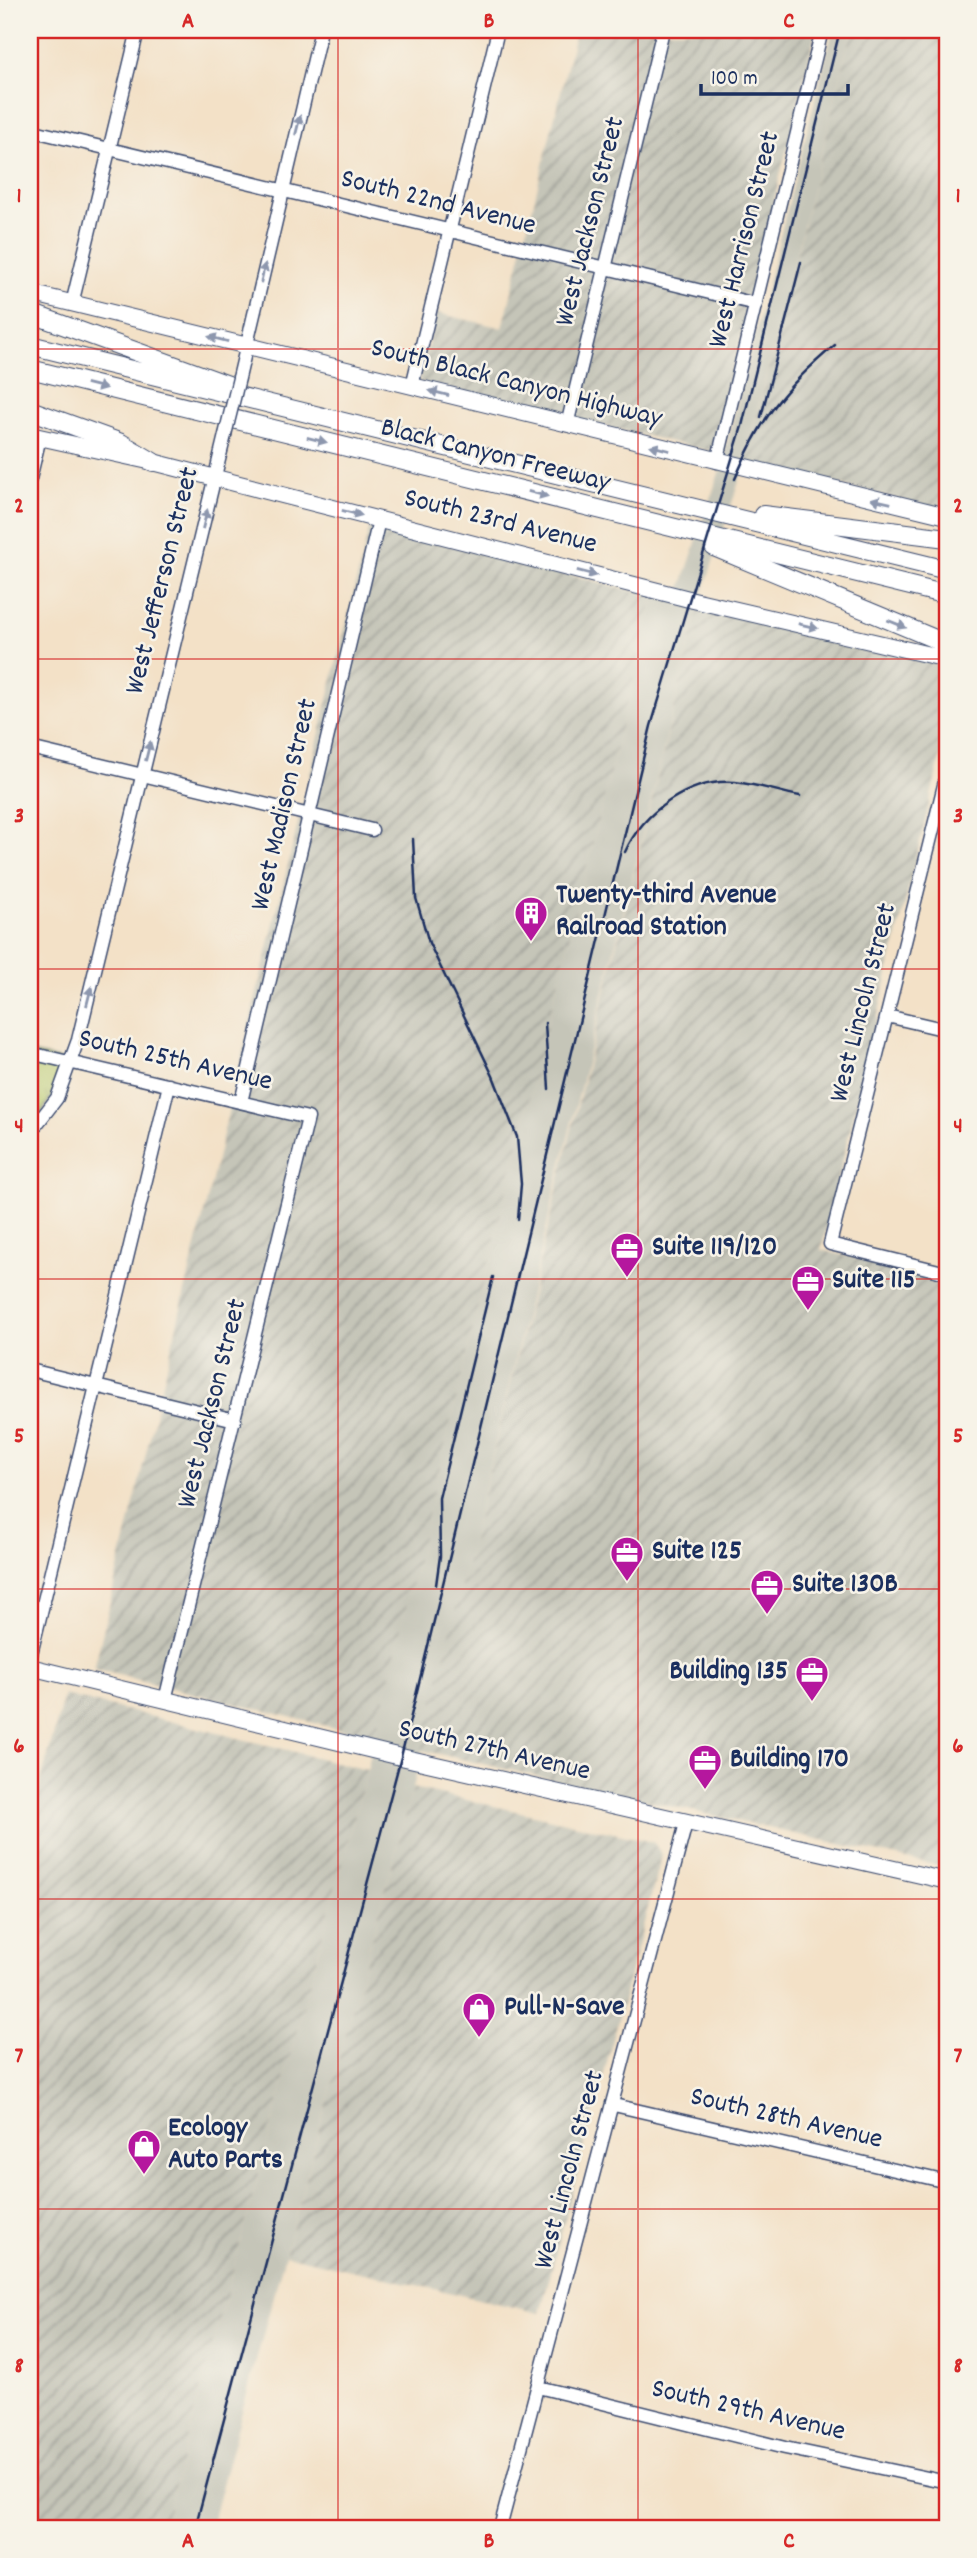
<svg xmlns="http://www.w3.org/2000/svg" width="977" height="2558" viewBox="0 0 977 2558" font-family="Dekko,sans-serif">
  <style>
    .industrial { fill: url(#industrial-furrows) }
    .railway { fill: #c5c5b8 }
    .park { fill: url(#park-tufts); stroke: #697c64; stroke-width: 2 }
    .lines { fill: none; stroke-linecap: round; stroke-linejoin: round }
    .minor-casing { stroke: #3b4a6e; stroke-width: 15 }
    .major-casing { stroke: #3b4a6e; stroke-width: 18 }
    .highway-casing { stroke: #3b4a6e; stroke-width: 20 }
    .minor { stroke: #fff; stroke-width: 12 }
    .major { stroke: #fff; stroke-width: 16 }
    .highway { stroke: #fff; stroke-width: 18 }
    .rail { stroke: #1b2f5e; stroke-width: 2.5 }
    .minor-bridge-casing { stroke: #3b4a6e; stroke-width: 15; stroke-linecap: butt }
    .minor-bridge { stroke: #fff; stroke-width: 12 }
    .oneway { fill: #8d97ae }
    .grid { fill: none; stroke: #d62828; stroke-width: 2; stroke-opacity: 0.55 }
    .labels { text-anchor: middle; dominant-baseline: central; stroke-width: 5; stroke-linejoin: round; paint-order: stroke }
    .street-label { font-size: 28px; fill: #1b2f5e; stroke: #f7f3e8 }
    .poi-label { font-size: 28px; font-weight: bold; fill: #1b2f5e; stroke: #f7f3e8; text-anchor: start }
    .neatline { fill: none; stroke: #d62828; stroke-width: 2.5 }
    .grid-label { font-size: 23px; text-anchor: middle; font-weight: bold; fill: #d62828 }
  </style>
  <defs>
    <pattern id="industrial-furrows" width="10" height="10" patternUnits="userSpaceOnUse" patternTransform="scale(1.75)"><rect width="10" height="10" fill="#c5c5b8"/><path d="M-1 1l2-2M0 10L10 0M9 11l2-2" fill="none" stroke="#9fa099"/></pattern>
    <pattern id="park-tufts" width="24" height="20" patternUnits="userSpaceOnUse" patternTransform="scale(1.75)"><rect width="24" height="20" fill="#b7c86a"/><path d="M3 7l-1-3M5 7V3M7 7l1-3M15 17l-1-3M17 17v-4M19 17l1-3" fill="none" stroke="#9dac5e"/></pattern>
  </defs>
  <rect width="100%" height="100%" fill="#f7f3e8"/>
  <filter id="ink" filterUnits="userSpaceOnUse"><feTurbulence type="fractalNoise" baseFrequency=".0143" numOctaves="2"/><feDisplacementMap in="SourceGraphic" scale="14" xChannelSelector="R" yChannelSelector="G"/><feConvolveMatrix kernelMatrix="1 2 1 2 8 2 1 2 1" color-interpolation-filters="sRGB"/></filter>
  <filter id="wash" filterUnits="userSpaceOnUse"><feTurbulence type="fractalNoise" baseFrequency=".00686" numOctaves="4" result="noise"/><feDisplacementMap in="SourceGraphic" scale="28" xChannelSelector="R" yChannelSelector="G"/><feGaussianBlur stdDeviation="1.57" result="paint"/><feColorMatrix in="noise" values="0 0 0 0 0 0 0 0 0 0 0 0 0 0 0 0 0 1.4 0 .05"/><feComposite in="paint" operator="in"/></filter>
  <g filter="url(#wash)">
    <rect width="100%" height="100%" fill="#f3e1c7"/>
    <path class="industrial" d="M 576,30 L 816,30 L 713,448 L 710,451 L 419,382 L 436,313 L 503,328 Z
      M 852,30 L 947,30 L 947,511 L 745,462 Z
      M 370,525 L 654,596 L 487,1271 L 375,1738 L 94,1669 Z
      M 699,605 L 947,665 L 947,730 L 821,1250 L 947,1280 L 947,1868 L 421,1750 Z
      M 64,1695 L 367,1770 L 164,2528 L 30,2528 L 30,1824 Z
      M 413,1788 L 653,1842 L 662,1855 L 540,2313 L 285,2255 Z"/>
    <path class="railway" d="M 833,30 L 852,30 L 742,472 L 699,605 L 556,1187 L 413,1788 L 210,2528 L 164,2528 L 367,1770 L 487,1271 L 654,596 L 677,600 L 721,467 Z"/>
    <path class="park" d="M 30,1053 L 71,1062 L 30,1133 Z"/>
  </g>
  <g filter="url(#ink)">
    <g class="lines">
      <defs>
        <path id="minor" d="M 30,130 L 756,304
          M 72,304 L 138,30
          M 239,378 L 321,30
          M 412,386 L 498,30
          M 567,425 L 663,30
          M 717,462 L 822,30
          M 30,479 L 40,437
          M 30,748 L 372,830
          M 947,773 L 830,1244 L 947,1273
          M 887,1016 L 947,1030
          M 30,1053 L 308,1118 L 165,1700
          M 241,1102 L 379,520
          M 30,1133 L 57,1098 L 78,1040 L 225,435
          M 30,1370 L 235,1420
          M 30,1658 L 169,1085
          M 614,2105 L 947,2182
          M 538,2387 L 785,2448 L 947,2482
          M 500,2528 L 686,1823"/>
        <path id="major" d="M 30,293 L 947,516
          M 30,435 L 153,462 L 689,599 L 947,659
          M 30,1667 L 401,1757 L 947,1881"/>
        <path id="highway" d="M 30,313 L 228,385
          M 30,345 L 947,570
          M 30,369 L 947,595
          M 30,410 L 121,443 L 153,462
          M 763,515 L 947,538
          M 714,547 L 947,644"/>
      </defs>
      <use href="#minor" class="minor-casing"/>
      <use href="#major" class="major-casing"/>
      <use href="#highway" class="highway-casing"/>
      <use href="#minor" class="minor"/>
      <use href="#major" class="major"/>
      <use href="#highway" class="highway"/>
      <path class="rail" d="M 761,417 L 801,262
        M 735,479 C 761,417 784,388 835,345
        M 413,839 L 416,898 L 429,943 L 493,1076 L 517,1137 L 521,1184 L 518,1219
        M 625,852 C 643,812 690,778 735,782 C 756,784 779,792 800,796
        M 545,1023 L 549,1089
        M 436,1585 L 440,1556 L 439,1498 L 493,1277
        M 195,2528 L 401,1757 L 651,726 L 742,426 L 840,30"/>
      <defs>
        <path id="minor-bridge" d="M 225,435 L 239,378"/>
      </defs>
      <use href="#minor-bridge" class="minor-bridge-casing"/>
      <use href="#minor-bridge" class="minor-bridge"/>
    </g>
    <defs><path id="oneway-solid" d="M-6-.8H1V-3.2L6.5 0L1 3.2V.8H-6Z" transform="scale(1.75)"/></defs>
    <g class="oneway">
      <use href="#oneway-solid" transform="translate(298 125) rotate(-76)"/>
      <use href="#oneway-solid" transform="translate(263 273) rotate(-77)"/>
      <use href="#oneway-solid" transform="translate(218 339) rotate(-166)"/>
      <use href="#oneway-solid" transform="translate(96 386) rotate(14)"/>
      <use href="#oneway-solid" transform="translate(439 393) rotate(-166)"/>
      <use href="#oneway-solid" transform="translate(317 440) rotate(14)"/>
      <use href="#oneway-solid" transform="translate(660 448) rotate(-166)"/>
      <use href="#oneway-solid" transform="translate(538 494) rotate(14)"/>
      <use href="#oneway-solid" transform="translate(881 501) rotate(-167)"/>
      <use href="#oneway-solid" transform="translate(352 513) rotate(14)"/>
      <use href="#oneway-solid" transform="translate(205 519) rotate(-76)"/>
      <use href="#oneway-solid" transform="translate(587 573) rotate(14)"/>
      <use href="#oneway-solid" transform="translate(897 624) rotate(22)"/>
      <use href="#oneway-solid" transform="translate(808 626) rotate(13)"/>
      <use href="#oneway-solid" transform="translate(148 751) rotate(-76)"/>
      <use href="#oneway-solid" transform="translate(89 996) rotate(-76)"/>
    </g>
  </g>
  <path class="grid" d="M 338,30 L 338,2528M 638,30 L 638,2528M 30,349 L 947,349M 30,659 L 947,659M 30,969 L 947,969M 30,1279 L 947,1279M 30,1589 L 947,1589M 30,1899 L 947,1899M 30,2209 L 947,2209"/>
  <defs>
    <symbol id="building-pin" viewBox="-11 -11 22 30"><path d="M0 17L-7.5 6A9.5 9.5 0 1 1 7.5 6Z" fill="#b5179e" stroke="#f7f3e8"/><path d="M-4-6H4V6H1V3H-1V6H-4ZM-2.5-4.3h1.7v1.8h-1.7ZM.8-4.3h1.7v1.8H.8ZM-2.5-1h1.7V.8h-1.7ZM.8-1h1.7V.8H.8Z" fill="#fff"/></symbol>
    <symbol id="office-pin" viewBox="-11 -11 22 30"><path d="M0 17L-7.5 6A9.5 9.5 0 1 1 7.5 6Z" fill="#b5179e" stroke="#f7f3e8"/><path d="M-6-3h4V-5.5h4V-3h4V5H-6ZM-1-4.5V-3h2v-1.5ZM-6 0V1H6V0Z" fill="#fff"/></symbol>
    <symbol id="shop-pin" viewBox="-11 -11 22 30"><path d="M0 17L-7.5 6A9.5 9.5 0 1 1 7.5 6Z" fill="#b5179e" stroke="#f7f3e8"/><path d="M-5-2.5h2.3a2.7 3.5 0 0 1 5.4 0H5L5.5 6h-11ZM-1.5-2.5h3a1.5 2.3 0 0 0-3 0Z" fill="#fff"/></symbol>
  </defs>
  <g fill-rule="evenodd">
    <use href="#building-pin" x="512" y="894" width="38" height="52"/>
    <use href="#office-pin" x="608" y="1230" width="38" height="52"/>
    <use href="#office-pin" x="789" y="1263" width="38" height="52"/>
    <use href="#office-pin" x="608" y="1534" width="38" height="52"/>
    <use href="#office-pin" x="748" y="1567" width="38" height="52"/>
    <use href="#office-pin" x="793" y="1654" width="38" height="52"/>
    <use href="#office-pin" x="686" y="1742" width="38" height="52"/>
    <use href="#shop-pin" x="460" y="1990" width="38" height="52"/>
    <use href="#shop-pin" x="125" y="2127" width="38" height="52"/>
  </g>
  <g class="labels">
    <g class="street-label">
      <text transform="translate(438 204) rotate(14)">South 22nd Avenue</text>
      <text transform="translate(592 222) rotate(-76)">West Jackson Street</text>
      <text transform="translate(746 240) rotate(-76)">West Harrison Street</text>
      <text transform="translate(516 385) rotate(14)">South Black Canyon Highway</text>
      <text transform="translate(495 457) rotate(14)">Black Canyon Freeway</text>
      <text transform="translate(500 523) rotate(14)">South 23rd Avenue</text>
      <text transform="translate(164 581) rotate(-76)">West Jefferson Street</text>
      <text transform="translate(286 805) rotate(-77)">West Madison Street</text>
      <text transform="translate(865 1003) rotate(-76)">West Lincoln Street</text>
      <text transform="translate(175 1062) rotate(13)">South 25th Avenue</text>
      <text transform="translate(214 1404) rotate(-76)">West Jackson Street</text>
      <text transform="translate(494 1752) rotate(13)">South 27th Avenue</text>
      <text transform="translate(786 2120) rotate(13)">South 28th Avenue</text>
      <text transform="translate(571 2170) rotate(-75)">West Lincoln Street</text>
      <text transform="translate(748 2412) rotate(13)">South 29th Avenue</text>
    </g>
    <g class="poi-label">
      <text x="556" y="897">Twenty-third Avenue<tspan x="556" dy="32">Railroad Station</tspan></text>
      <text x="652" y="1249">Suite 119/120</text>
      <text x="832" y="1282">Suite 115</text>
      <text x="652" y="1553">Suite 125</text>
      <text x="792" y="1586">Suite 130B</text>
      <text x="788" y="1673" text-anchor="end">Building 135</text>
      <text x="730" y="1761">Building 170</text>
      <text x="504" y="2009">Pull-N-Save</text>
      <text x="168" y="2130">Ecology<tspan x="168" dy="32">Auto Parts</tspan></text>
    </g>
  </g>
  <rect width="977" height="2558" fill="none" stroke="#f7f3e8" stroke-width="77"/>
  <path d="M701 84v10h147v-10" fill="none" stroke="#1b2f5e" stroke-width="3.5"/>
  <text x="711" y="84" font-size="21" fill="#1b2f5e" stroke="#f7f3e8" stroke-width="5" paint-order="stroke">100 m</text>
  <rect x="38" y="38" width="901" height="2482" class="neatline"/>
  <g class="grid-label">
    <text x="188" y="27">A</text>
    <text x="489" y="27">B</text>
    <text x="789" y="27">C</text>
    <text x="19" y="202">1</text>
    <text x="958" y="202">1</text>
    <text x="19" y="512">2</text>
    <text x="958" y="512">2</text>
    <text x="19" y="822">3</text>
    <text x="958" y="822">3</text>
    <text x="19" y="1132">4</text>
    <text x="958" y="1132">4</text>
    <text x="19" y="1442">5</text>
    <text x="958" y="1442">5</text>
    <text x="19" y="1752">6</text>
    <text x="958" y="1752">6</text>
    <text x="19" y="2062">7</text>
    <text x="958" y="2062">7</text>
    <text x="19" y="2372">8</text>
    <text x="958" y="2372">8</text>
    <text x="188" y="2547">A</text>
    <text x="489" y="2547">B</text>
    <text x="789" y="2547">C</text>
  </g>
</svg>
